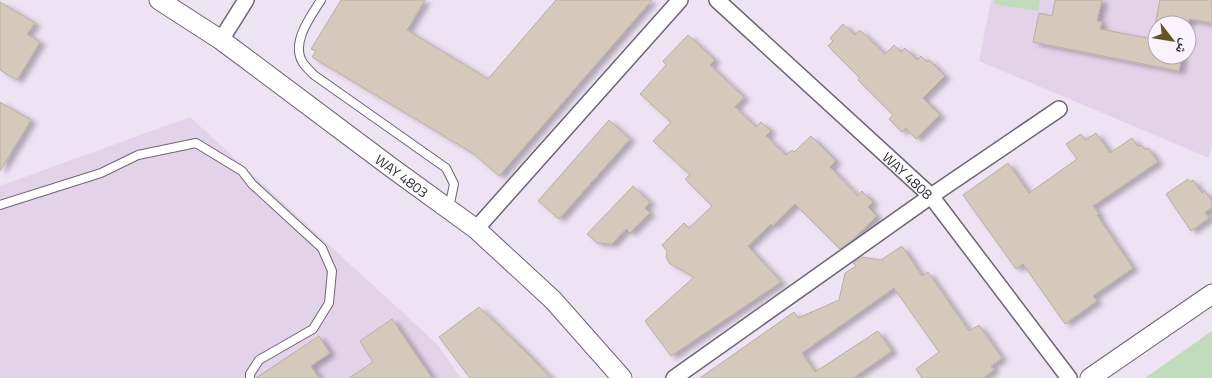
<svg xmlns="http://www.w3.org/2000/svg" width="1212" height="378" viewBox="0 0 1212 378" font-family="'Titillium Web','Noto Naskh Arabic',sans-serif">
  <style>
    .built { fill: #e2d3e9; fill-rule: evenodd }
    .green { fill: #c0dcbb }
    .building { fill: #d4c9ba; stroke: #baafa1; filter: url(#shadow) }
    .lines { fill: none; stroke-linecap: round; stroke-linejoin: round }
    .service-casing { stroke: #6e6573; stroke-width: 10 }
    .minor-casing { stroke: #6e6573; stroke-width: 18 }
    .tertiary-casing { stroke: #6e6573; stroke-width: 21 }
    .service { stroke: #fff; stroke-width: 8 }
    .minor { stroke: #fff; stroke-width: 15 }
    .tertiary { stroke: #fff; stroke-width: 19 }
    .labels { text-anchor: middle; dominant-baseline: central; stroke-width: 5; stroke-linejoin: round; paint-order: stroke }
    .street-label { font-size: 14px; fill: #363238; stroke: #faf2fe }
  </style>
  <defs>
    <filter id="shadow"><feDropShadow dx="5.5" dy="3" stdDeviation="2.5" flood-color="#0004"/></filter>
  </defs>
  <rect width="100%" height="100%" fill="#eee3f3"/>
  <path class="built" d="M 991,0 L 1212,0 L 1212,143 L 1209,158 L 979,61 ZM 1157,25 L 1187,25 L 1187,55 L 1157,55 Z
    M 190,117 L 438,345 L 461,378 L 0,378 L 0,186 Z"/>
  <path class="green" d="M 994,0 L 1040,0 L 1038,11 L 994,4 Z
    M 1212,331 L 1212,378 L 1145,378 Z"/>
  <path class="building" d="M 341,0 L 425,0 L 407,30 L 488,79 L 556,0 L 652,0 L 499,176 L 474,154 L 312,57 L 316,51 L 311,49 Z
    M 1055,0 L 1102,0 L 1097,21 L 1102,22 L 1100,29 L 1157,40 L 1157,55 L 1182,55 L 1179,71 L 1033,42 L 1039,13 L 1052,16 Z
    M 1160,0 L 1212,0 L 1212,23 L 1189,19 L 1188,25 L 1155,25 Z
    M 0,2 L 35,23 L 27,34 L 40,42 L 17,80 L 0,70 Z
    M 843,24 L 855,35 L 860,30 L 885,54 L 894,45 L 901,52 L 905,48 L 917,60 L 921,56 L 927,62 L 929,60 L 945,76 L 923,98 L 940,115 L 916,139 L 906,128 L 902,132 L 889,119 L 893,115 L 858,80 L 860,78 L 828,46 L 833,41 L 830,38 Z
    M 688,35 L 715,60 L 710,65 L 744,97 L 735,107 L 756,127 L 761,122 L 771,131 L 766,136 L 786,155 L 792,150 L 794,152 L 811,136 L 836,161 L 830,167 L 858,196 L 862,191 L 873,202 L 868,207 L 877,216 L 851,241 L 840,249 L 795,204 L 773,226 L 771,224 L 748,246 L 781,282 L 671,356 L 645,321 L 694,277 L 669,263 L 666,257 L 667,251 L 662,245 L 684,223 L 689,228 L 712,206 L 685,179 L 690,175 L 653,141 L 671,122 L 640,94 L 666,65 L 663,61 Z
    M 0,102 L 31,120 L 0,171 Z
    M 609,120 L 630,139 L 559,219 L 538,201 Z
    M 1096,133 L 1110,153 L 1132,138 L 1138,147 L 1141,145 L 1145,150 L 1148,148 L 1158,162 L 1093,206 L 1099,214 L 1097,215 L 1133,268 L 1093,296 L 1097,301 L 1065,324 L 1023,264 L 1016,269 L 963,195 L 1008,163 L 1029,193 L 1077,159 L 1066,144 L 1081,134 L 1085,140 Z
    M 1188,179 L 1190,182 L 1193,180 L 1202,193 L 1205,191 L 1212,202 L 1212,208 L 1205,212 L 1209,218 L 1191,231 L 1166,194 Z
    M 633,186 L 650,202 L 645,208 L 650,213 L 630,233 L 626,229 L 612,244 L 597,243 L 587,234 Z
    M 902,246 L 922,276 L 928,272 L 969,331 L 979,325 L 1002,358 L 991,366 L 994,370 L 983,378 L 922,378 L 916,369 L 939,352 L 894,288 L 802,353 L 815,372 L 878,331 L 892,351 L 853,378 L 700,378 L 794,312 L 798,318 L 839,300 L 845,273 L 856,266 L 853,263 L 862,257 L 881,260 Z
    M 479,307 L 526,352 L 551,378 L 470,378 L 439,337 Z
    M 392,319 L 432,378 L 349,378 L 373,362 L 360,341 Z
    M 319,336 L 330,353 L 311,366 L 319,378 L 256,378 Z"/>
  <g class="lines">
    <defs>
      <path id="service" d="M 321,0 C 311,16 290,43 303,63 C 306,67 310,71 314,75 L 446,168 L 454,184 L 449,208
        M 0,205 L 101,173 L 138,155 L 196,143 L 242,171 L 252,184 L 322,248 L 332,271 L 329,303 L 313,329 L 259,360 L 250,374 L 250,378"/>
      <g id="minor">
        <path id="s1" d="M 717,0 L 931,196 L 1069,378"/>
        <path d="M 221,40 L 246,0"/>
        <path d="M 476,229 L 680,0"/>
        <path d="M 674,378 L 931,196 L 1059,109"/>
      </g>
      <g id="tertiary">
        <path id="s2" d="M 159,0 L 221,40 L 392,168 L 476,229 L 553,300 L 622,378"/>
        <path d="M 1090,378 L 1212,294"/>
      </g>
    </defs>
    <use href="#service" class="service-casing"/>
    <use href="#minor" class="minor-casing"/>
    <use href="#tertiary" class="tertiary-casing"/>
    <use href="#service" class="service"/>
    <use href="#minor" class="minor"/>
    <use href="#tertiary" class="tertiary"/>
  </g>
  <g class="labels">
    <g class="street-label">
      <text stroke="none"><textPath href="#s2" startOffset="300">WAY 4803</textPath></text>
      <text stroke="none"><textPath href="#s1" startOffset="259">WAY 4808</textPath></text>
    </g>
  </g>
  <g transform="translate(1172 40) rotate(121)"><circle r="24" fill="#faf2fe" stroke="#aca5af"/>
  <path d="M0-4L9 19L0 12L-9 19Z" fill="#625623"/>
  <text y="-8" font-size="14" font-weight="bold" text-anchor="middle" fill="#363238">ش</text>
  </g>
</svg>
